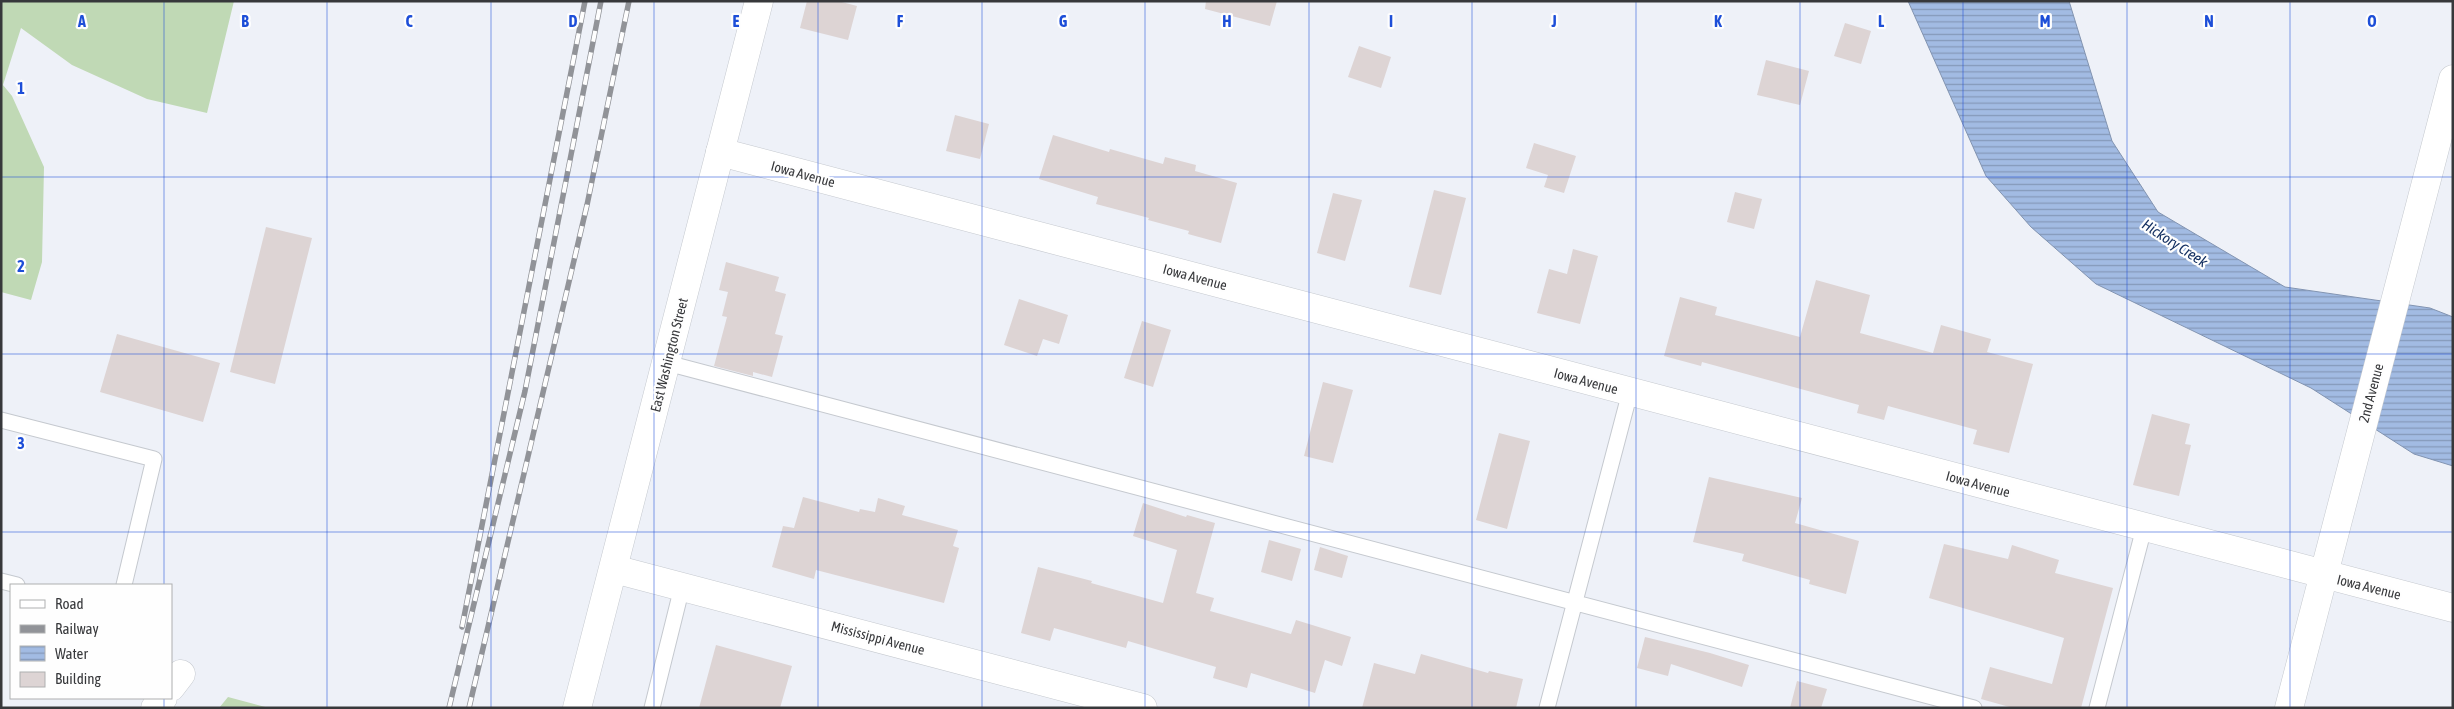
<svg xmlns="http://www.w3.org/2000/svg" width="2454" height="709" viewBox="0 0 2454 709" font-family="'Asap Condensed',sans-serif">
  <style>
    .pitch { fill: #c0d9b5 }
    .water { fill: url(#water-rules); stroke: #8294b1 }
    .building { fill: #ddd4d4 }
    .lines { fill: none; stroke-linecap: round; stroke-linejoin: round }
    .lane-casing { stroke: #c5c9cf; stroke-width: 17 }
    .street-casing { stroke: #c5c9cf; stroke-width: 29 }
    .secondary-casing { stroke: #c5c9cf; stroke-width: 29 }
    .lane { stroke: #fff; stroke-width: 15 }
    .street { stroke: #fff; stroke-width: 28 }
    .secondary { stroke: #fff; stroke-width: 28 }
    .rail-casing { stroke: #919398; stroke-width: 5.5 }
    .rail { stroke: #fefefe; stroke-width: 4; stroke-dasharray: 11; stroke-linecap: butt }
    .grid { fill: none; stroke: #1d4ed8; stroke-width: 1; stroke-opacity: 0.55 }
    .labels { text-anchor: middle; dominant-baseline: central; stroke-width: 4.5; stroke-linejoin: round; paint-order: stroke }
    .street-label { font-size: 14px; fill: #37383b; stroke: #fefefe }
    .water-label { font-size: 15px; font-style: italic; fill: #153162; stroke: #fefefe }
    .grid-label { font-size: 16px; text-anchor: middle; font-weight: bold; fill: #1d4ed8; stroke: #fefefe; stroke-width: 4.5; stroke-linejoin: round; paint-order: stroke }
  </style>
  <defs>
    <pattern id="water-rules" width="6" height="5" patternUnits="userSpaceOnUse" patternTransform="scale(1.25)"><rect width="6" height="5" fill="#a2bbe3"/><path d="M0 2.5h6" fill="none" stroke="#8599b9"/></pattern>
  </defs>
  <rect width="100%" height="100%" fill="#eef1f8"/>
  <path class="pitch" d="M 1,1 L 234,1 L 207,113 L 147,99 L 72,65 L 21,28 L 3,85 L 12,96 L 44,167 L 42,262 L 31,300 L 1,292 Z
    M 228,697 L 269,708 L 219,708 Z"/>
  <path class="water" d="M 1908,1 L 2069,1 L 2112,141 L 2158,212 L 2285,287 L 2430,308 L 2453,317 L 2453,466 L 2414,454 L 2311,388 L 2096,284 L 2031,227 L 1986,176 Z"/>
  <path class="building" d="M 807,1 L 838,1 L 857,6 L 848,40 L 800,28 Z
    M 1206,1 L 1277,1 L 1270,26 L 1205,9 Z
    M 1845,23 L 1871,31 L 1861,64 L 1834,56 Z
    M 1359,46 L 1391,57 L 1381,88 L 1348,77 Z
    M 1766,60 L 1809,71 L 1800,105 L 1757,95 Z
    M 955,115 L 989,124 L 980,159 L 946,151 Z
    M 1053,135 L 1109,152 L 1110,149 L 1163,164 L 1165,157 L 1196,165 L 1195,171 L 1237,183 L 1221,243 L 1188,234 L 1189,231 L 1148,220 L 1149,218 L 1096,204 L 1098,197 L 1039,179 Z
    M 1534,143 L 1576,156 L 1564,193 L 1544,187 L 1548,175 L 1526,168 Z
    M 1434,190 L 1466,198 L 1441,295 L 1409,287 Z
    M 1735,192 L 1762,199 L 1754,229 L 1727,222 Z
    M 1333,193 L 1362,200 L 1345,261 L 1317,253 Z
    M 266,227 L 312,238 L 275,384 L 230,372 Z
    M 1573,249 L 1598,256 L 1580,324 L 1537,313 L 1549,269 L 1567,274 Z
    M 726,262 L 779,277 L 775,291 L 786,294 L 775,334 L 783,336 L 772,377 L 753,372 L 753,376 L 714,366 L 727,317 L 722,316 L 728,292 L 719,290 Z
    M 1816,280 L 1870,295 L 1860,333 L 1933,353 L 1941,325 L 1991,339 L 1987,352 L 2033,364 L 2009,453 L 1973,444 L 1977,430 L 1888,406 L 1884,420 L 1857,413 L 1859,405 L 1702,362 L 1701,366 L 1664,356 L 1680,297 L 1717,307 L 1715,315 L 1800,337 Z
    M 1019,299 L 1068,315 L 1059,344 L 1043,339 L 1037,356 L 1004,345 Z
    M 1142,321 L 1171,330 L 1153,387 L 1124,378 Z
    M 117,334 L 220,363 L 203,422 L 100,392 Z
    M 1323,382 L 1353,390 L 1333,463 L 1304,456 Z
    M 2152,414 L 2190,424 L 2185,444 L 2191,445 L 2179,496 L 2133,485 Z
    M 1499,433 L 1530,441 L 1507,529 L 1476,520 Z
    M 1709,477 L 1802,498 L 1795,523 L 1859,541 L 1846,594 L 1809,584 L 1810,580 L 1742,561 L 1744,554 L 1693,542 Z
    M 803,497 L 859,512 L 860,509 L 875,512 L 878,498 L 905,506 L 902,515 L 958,530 L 953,546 L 959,548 L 944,603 L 816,570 L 814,579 L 772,567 L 783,526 L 794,528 Z
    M 1143,503 L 1186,517 L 1187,515 L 1215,523 L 1196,593 L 1214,598 L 1210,611 L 1291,634 L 1296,620 L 1351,637 L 1342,666 L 1325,660 L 1315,693 L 1251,673 L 1247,688 L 1213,678 L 1216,667 L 1128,641 L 1126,648 L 1054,628 L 1050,641 L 1021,633 L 1038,567 L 1092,581 L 1091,583 L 1163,603 L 1177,550 L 1133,536 Z
    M 1269,540 L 1301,549 L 1292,581 L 1261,572 Z
    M 1944,544 L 2008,559 L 2012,545 L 2059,560 L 2055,573 L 2113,588 L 2081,708 L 2013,708 L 1981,699 L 1990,667 L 2052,684 L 2064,638 L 1929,598 Z
    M 1320,547 L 1348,556 L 1342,578 L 1314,570 Z
    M 1645,637 L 1710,653 L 1749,665 L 1742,687 L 1671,664 L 1668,676 L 1637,668 Z
    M 716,645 L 792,666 L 780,708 L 699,708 Z
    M 1421,654 L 1488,673 L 1489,671 L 1523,679 L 1516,708 L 1362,708 L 1374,663 L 1415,674 Z
    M 1797,681 L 1827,689 L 1821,708 L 1790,708 Z"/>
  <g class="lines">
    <defs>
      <path id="lane" d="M 667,363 L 1974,708
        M 1,420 L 154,459 L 124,585
        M 1,581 L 17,585
        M 652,708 L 682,587
        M 1547,708 L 1630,392
        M 2097,708 L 2144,528"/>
      <path id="street" d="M 720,152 L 2453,608
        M 614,569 L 1143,708
        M 171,687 L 181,674
        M 155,708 L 163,698
        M 2289,708 L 2453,79"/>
      <path id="secondary" d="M 577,708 L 759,1"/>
    </defs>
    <use href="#lane" class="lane-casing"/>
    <use href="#street" class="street-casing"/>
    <use href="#secondary" class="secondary-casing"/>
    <use href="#lane" class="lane"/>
    <use href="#street" class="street"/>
    <use href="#secondary" class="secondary"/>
    <defs>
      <path id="rail" d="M 462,627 L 585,1
        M 449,708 L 525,391 L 601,1
        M 469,708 L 587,205 L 629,1"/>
    </defs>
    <use href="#rail" class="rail-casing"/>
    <use href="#rail" class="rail"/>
  </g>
  <path class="grid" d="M 164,1 L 164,585M 327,1 L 327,708M 491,1 L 491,708M 654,1 L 654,708M 818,1 L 818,708M 982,1 L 982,708M 1145,1 L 1145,708M 1309,1 L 1309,708M 1472,1 L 1472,708M 1636,1 L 1636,708M 1800,1 L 1800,708M 1963,1 L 1963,708M 2127,1 L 2127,708M 2290,1 L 2290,708M 1,177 L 2453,177M 1,354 L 2453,354M 1,532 L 2453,532M 164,698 L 164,708"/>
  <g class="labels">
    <g class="street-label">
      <text transform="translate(803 174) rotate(15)">Iowa Avenue</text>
      <text transform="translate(1195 277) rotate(15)">Iowa Avenue</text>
      <text transform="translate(669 355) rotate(-76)">East Washington Street</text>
      <text transform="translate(1586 381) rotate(15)">Iowa Avenue</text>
      <text transform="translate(2371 393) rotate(-75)">2nd Avenue</text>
      <text transform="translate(1978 484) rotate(15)">Iowa Avenue</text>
      <text transform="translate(2369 587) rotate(14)">Iowa Avenue</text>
      <text transform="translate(878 638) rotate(15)">Mississippi Avenue</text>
    </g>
    <g class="water-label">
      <text transform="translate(2175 243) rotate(33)">Hickory Creek</text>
    </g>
  </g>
  <g class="grid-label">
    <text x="82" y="27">A</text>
    <text x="245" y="27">B</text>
    <text x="409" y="27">C</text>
    <text x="573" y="27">D</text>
    <text x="736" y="27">E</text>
    <text x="900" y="27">F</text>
    <text x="1063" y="27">G</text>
    <text x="1227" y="27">H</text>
    <text x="1391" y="27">I</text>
    <text x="1554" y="27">J</text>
    <text x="1718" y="27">K</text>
    <text x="1881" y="27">L</text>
    <text x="2045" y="27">M</text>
    <text x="2209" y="27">N</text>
    <text x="2372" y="27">O</text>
    <text x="21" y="94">1</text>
    <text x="21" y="272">2</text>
    <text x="21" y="449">3</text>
  </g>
  <rect width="2454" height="709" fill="none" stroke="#37383b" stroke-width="5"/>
  <rect x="10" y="584" width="162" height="115" fill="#fefefe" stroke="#aeafb0"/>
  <rect x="20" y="600" width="25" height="8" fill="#ffffff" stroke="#aeafb0"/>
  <text x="55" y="609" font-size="15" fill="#37383b">Road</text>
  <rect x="20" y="625" width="25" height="8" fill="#919398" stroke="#aeafb0"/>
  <text x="55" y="634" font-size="15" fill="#37383b">Railway</text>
  <rect x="20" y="646" width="25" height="15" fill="url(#water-rules)" stroke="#aeafb0"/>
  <text x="55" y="659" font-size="15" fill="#37383b">Water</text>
  <rect x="20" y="672" width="25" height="15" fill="#ddd4d4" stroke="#aeafb0"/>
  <text x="55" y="684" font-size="15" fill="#37383b">Building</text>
</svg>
